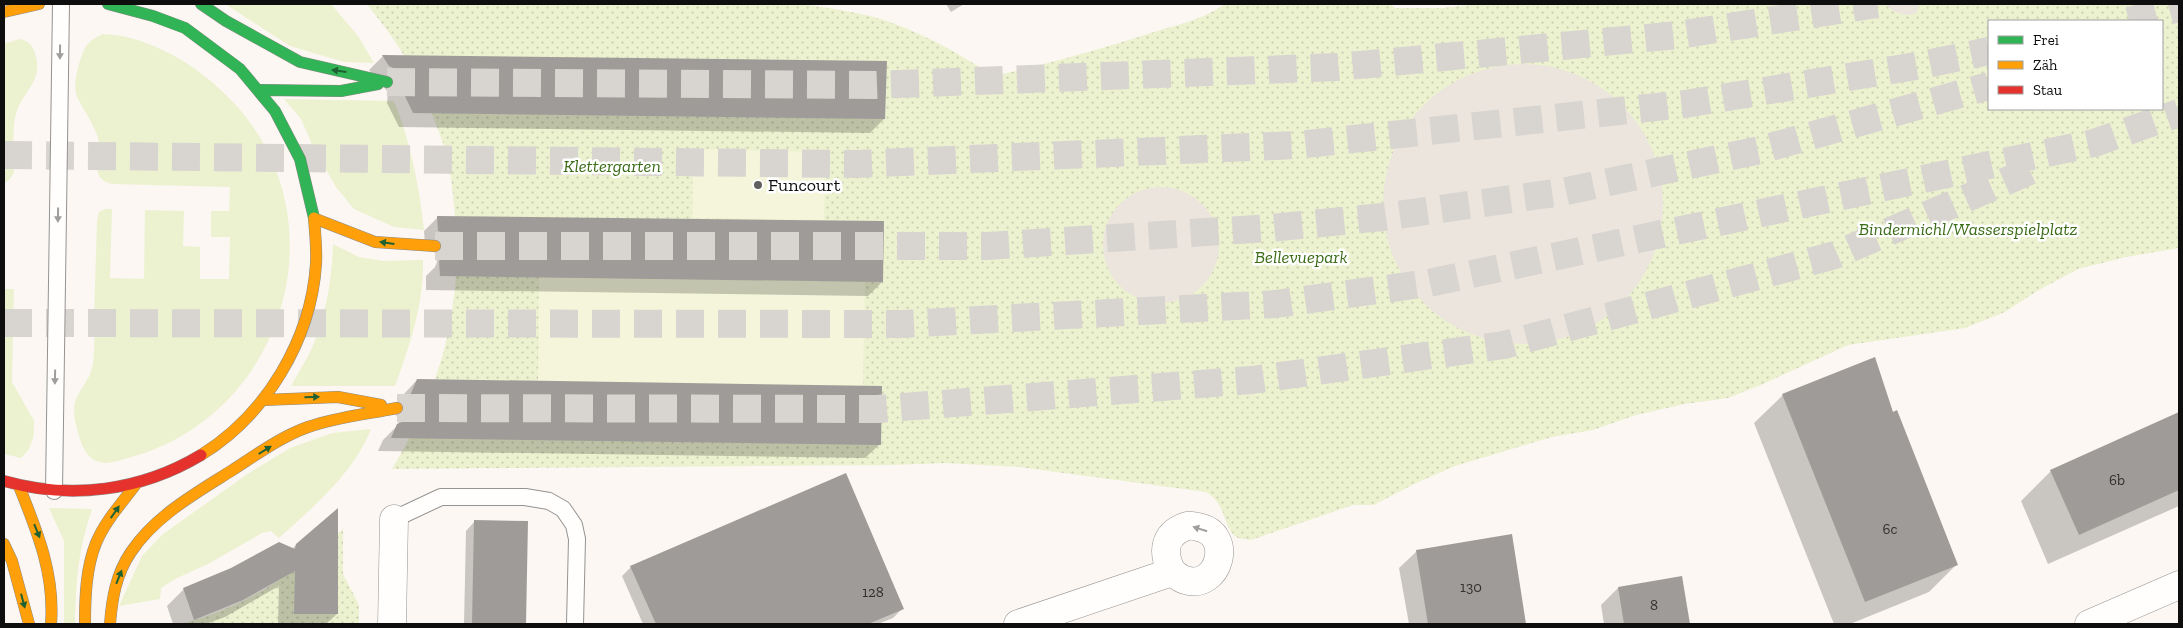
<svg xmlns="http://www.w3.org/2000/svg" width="2183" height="628" viewBox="0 0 2183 628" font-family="'Zilla Slab',serif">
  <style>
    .grass { fill: #ecf2d0 }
    .park { fill: url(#park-dots); fill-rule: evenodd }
    .pitch { fill: #f4f5da }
    .plaza { fill: #ece5dd }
    .shadow { fill: #0003 }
    .building { fill: #9f9b98 }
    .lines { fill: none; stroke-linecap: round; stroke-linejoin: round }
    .highway-tunnel { stroke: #d8d4d0; stroke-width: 28; stroke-dasharray: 28 14; stroke-linecap: butt }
    .lane-casing { stroke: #959391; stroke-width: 18 }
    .street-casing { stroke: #959391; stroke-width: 29 }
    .fast-casing { stroke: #8c8a87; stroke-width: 12 }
    .slow-casing { stroke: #8c8a87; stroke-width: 12 }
    .jam-casing { stroke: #8c8a87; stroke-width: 12 }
    .lane { stroke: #fffefd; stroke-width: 16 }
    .street { stroke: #fffefd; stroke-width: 28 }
    .fast { stroke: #30b455; stroke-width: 11 }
    .slow { stroke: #ff9f0a; stroke-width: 11 }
    .jam { stroke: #e5322d; stroke-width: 11 }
    .oneway { fill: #9f9e9d }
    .oneway2 { fill: #1f6132 }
    .poi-dot { fill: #61605e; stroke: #fff; stroke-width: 2 }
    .labels { text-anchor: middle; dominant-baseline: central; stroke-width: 5; stroke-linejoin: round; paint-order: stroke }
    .number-label { font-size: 15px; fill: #323130 }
    .park-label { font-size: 18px; font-style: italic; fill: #3b6c18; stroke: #fff }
    .poi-label { font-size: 18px; fill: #0e0e0e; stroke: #fff; text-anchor: start }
  </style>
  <defs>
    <pattern id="park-dots" width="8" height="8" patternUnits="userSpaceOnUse" patternTransform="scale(1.25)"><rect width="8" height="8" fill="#ecf2d0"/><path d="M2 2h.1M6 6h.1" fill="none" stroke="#c9ceb1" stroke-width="1.8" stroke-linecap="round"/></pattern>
  </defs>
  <rect width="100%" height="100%" fill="#fcf7f2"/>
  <path class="grass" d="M 225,4 L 331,4 L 358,36 L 374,63 L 344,62 L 290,46 Z
    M 103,34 C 152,36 201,68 233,102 C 342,218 286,411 135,456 C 123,459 104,468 93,459 C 84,454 79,438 77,428 C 66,393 89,390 93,363 C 95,348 94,333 94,318 C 95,286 96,253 97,221 L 99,212 L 105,209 L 112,209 L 110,278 L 144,279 L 145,210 L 184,211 L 183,246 L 200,247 L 200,279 L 229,279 L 230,237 L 211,237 L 211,211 L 229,211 L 230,187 L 112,184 C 86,178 104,153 97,135 C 93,122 83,110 77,97 C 72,85 79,60 85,48 C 89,41 96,37 103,34 Z
    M 19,39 C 28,40 32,45 35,53 C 44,82 23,90 16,114 C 12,125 14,159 14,173 L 10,179 L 4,184 L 4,44 Z
    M 284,99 L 394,101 C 411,143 419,185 424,230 L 394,227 L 354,209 L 336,187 L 314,149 L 301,119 Z
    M 333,244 L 359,257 L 384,261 L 423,260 C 424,303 410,346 395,386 L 291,386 C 298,373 306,361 312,348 C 326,316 332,279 333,244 Z
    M 4,289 L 14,289 L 12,382 L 34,421 L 34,428 L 33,438 L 29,449 L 21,458 L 4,454 Z
    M 371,429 C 354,473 313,507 279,538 L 271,531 L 262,533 L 208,564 L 175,579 L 161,588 L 160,599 L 119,606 L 142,556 L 163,534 L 249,473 L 290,448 L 332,433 Z
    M 49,508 L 92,509 C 78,551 76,581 75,624 L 64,624 L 64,541 Z"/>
  <path class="park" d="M 367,4 L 800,4 C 829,8 859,12 887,21 C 925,34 961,55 994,76 C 1047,64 1099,50 1151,33 C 1177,25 1202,20 1225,4 L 1390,4 L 1395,8 L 1442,8 L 1479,4 L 2179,4 L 2179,248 L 2126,257 L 2078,269 L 2037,291 L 2005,312 L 1965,328 L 1848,345 L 1763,384 L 1728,398 L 1685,404 L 1636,415 L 1593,430 L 1552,437 L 1455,466 L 1414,484 L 1374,505 L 1353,505 L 1251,540 C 1247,539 1241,539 1238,538 C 1222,529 1228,505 1206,492 L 1019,467 L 946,463 L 893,465 L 392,469 C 440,390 463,309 455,217 C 453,194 451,168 444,146 C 433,114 414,68 394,40 C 386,28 376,16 367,4 ZM 1989,21 L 2162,21 L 2162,109 L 1989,109 Z
    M 343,529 L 343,574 L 359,605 L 359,624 L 181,624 C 249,606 292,575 343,529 Z"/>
  <path class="pitch" d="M 693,149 L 825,152 L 824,220 L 692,218 Z
    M 539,277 L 865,282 L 863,386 L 538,381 Z"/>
  <path class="plaza" d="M 1885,4 L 1918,4 L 1918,9 L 1915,14 L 1906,15 L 1895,12 Z
    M1383 204a140 140 0 1 1 280 0a140 140 0 1 1-280 0Z
    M1103 245a58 58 0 1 1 116 0a58 58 0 1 1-116 0Z"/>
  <path class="shadow" d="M 946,4 L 964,4 L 951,12 Z
    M 383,56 L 884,119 L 870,133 L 399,127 L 387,103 L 388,92 L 369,70 Z
    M 438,217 L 882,282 L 868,296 L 426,290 L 426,276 L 435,267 L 437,262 L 435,253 L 425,245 L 424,231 Z
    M 417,380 L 880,444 L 865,458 L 378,451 L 383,440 L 398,425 L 399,420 L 395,413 L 403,395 Z
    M 1783,395 L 1892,413 L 1957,564 L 1929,592 L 1850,624 L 1834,624 L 1754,423 Z
    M 2179,414 L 2179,506 L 2048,564 L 2021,501 L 2051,471 Z
    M 475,521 L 527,522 L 525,624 L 464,624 L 466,531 Z
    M 1511,536 L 1525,624 L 1409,624 L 1399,568 L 1417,551 Z
    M 296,545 L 337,614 L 326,624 L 278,624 L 279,586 L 225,617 L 206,624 L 173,624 L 167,606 L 184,589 L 232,569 L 292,549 Z
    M 631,567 L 902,609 L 893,618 L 878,624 L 643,624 L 622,576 Z
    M 1681,577 L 1689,624 L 1604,624 L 1601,605 L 1618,588 Z"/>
  <path class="building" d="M 382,55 L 887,61 L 885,119 L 413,113 L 401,88 L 402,77 L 397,70 L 389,66 Z
    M 437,216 L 884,221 L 883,282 L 440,276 L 439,261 L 448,255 L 451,247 L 449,239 L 444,233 L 438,231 Z
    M 1875,357 L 1893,412 L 1897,410 L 1958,565 L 1865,602 L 1782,394 Z
    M 417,379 L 882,386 L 881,445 L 391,438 L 397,424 L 407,420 L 412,414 L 412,405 L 409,398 Z
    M 2179,412 L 2179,490 L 2079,535 L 2050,470 Z
    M 846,473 L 904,609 L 868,624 L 656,624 L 630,566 Z
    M 338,508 L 338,614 L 294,614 L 295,571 L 243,600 L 194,620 L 183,588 L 231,568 L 279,542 L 295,549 L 296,544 Z
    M 474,520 L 528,521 L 526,624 L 472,624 Z
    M 1512,534 L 1526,624 L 1428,624 L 1416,550 Z
    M 1682,576 L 1690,624 L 1624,624 L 1618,587 Z"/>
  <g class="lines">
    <path class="highway-tunnel" d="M 2129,21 L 2179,8
      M 387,82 L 874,85 L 1338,67 L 1678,35 L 1877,4
      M 4,155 L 856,164 L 1297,145 L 1685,104 L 1922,65 L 1989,51
      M 435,246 L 987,246 L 1270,228 L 1383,217 L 1562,192 L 1760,150 L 1989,86
      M 4,323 L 902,324 L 1275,304 L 1429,283 L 2094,143 L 2179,113
      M 397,408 L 877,409 L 1252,380 L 1504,345 L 1835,255 L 2041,166"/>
    <defs>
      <path id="lane" d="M 54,491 L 61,4
        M 394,519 L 441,497 L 525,497 L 549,501 L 563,509 L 574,525 L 577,539 L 575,624"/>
      <path id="street" d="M 392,624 L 394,519
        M 1018,624 L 1172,572 C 1176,575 1181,579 1185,580 C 1219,591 1235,534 1198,527 C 1194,526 1190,525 1187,526 C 1163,534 1162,553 1172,572
        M 2089,624 L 2179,585"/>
      <path id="fast" d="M 108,4 L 153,16 L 185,28 L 240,69 L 275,111 L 300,159 L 314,218
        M 201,4 L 226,21 L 300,62 L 387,82
        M 261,90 L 341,91 L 378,84"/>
      <path id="slow" d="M 4,12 L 39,4
        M 316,219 L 375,242 L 435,246
        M 264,400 L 338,397 L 381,405
        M 201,455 C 266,415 311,340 316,264 C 317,249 315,233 314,218
        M 19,486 C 37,531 55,574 51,624
        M 4,544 L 12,561 L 29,624
        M 85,624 C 85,597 86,568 96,543 C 105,521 122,503 136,484
        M 110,624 C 112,598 116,574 131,552 C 155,516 196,493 231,471 C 256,455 280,437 308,427 C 336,417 367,414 397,408"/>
      <path id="jam" d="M 4,481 C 71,500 141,491 201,455"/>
    </defs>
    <use href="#lane" class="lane-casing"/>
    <use href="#street" class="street-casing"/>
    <use href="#fast" class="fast-casing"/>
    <use href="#slow" class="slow-casing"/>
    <use href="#jam" class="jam-casing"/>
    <use href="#lane" class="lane"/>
    <use href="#street" class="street"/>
    <use href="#fast" class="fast"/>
    <use href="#slow" class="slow"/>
    <use href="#jam" class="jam"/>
  </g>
  <defs><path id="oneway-solid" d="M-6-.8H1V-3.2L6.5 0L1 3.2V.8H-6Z" transform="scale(1.25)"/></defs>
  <g class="oneway">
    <use href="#oneway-solid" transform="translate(60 52) rotate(91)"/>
    <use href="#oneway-solid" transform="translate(58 215) rotate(91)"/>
    <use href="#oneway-solid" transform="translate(55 377) rotate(91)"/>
    <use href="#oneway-solid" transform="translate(1200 529) rotate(-162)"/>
  </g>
  <g class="oneway2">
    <use href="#oneway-solid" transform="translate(339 71) rotate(-172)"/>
    <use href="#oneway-solid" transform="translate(387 243) rotate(-172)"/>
    <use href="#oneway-solid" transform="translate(312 397) rotate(-1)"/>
    <use href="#oneway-solid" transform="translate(265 450) rotate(-32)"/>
    <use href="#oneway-solid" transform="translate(115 512) rotate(-55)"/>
    <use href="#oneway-solid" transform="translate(37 531) rotate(68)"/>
    <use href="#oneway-solid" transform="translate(119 577) rotate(-68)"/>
    <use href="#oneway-solid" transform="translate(23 601) rotate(75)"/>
  </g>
  <circle class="poi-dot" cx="758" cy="185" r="5"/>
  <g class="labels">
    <g class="number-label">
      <text x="2117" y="480">6b</text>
      <text x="1890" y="529">6c</text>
      <text x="1471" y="587">130</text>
      <text x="873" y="592">128</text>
      <text x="1654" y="605">8</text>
    </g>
    <g class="park-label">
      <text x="612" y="166">Klettergarten</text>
      <text x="1968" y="229">Bindermichl/Wasserspielplatz</text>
      <text x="1301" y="257">Bellevuepark</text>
    </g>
    <g class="poi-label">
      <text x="768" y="185">Funcourt</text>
    </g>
  </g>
  <rect width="2183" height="628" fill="none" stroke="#0e0e0e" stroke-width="10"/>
  <rect x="1988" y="20" width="175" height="90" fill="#ffffff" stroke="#9f9f9f"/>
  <rect x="1998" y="36" width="25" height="8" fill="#30b455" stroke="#9f9f9f"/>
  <text x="2033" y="45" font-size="15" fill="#0e0e0e">Frei</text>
  <rect x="1998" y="61" width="25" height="8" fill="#ff9f0a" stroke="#9f9f9f"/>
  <text x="2033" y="70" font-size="15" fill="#0e0e0e">Zäh</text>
  <rect x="1998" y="86" width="25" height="8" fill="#e5322d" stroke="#9f9f9f"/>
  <text x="2033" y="95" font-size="15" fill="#0e0e0e">Stau</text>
</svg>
